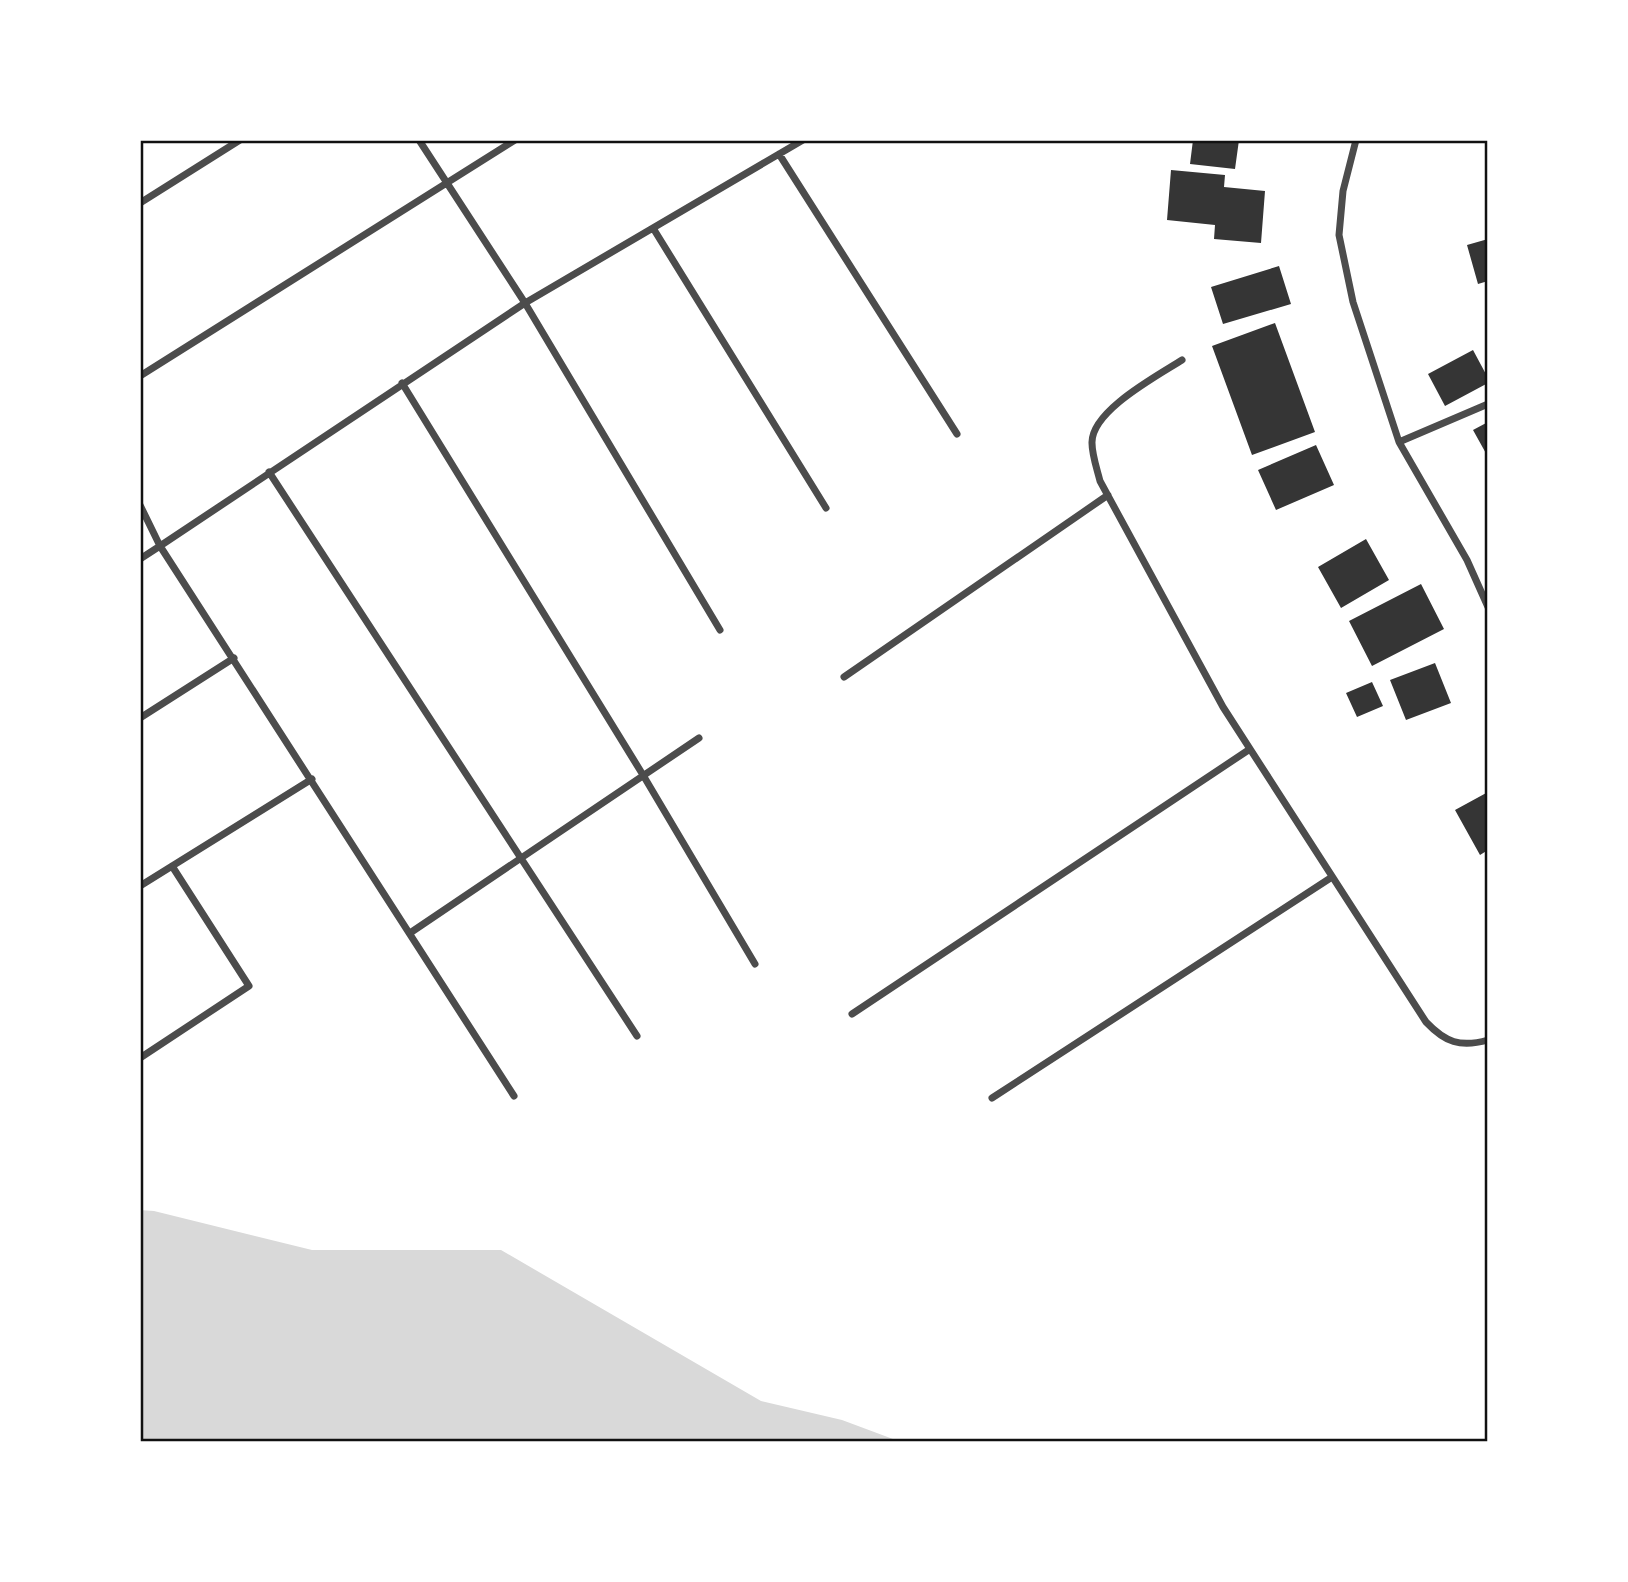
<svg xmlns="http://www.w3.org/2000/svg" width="1628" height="1582" viewBox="0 0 1628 1582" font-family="Signika,sans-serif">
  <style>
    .water { fill: #d9d9d9 }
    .building { fill: #353535 }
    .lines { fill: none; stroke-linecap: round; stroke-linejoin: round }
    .minor { stroke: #4c4c4c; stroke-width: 7 }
    .neatline { fill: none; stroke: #111; stroke-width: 2.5 }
  </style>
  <rect width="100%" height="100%" fill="#fff"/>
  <path class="water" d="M 140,1210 L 154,1211 L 312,1250 L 501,1250 L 761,1401 L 842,1420 L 901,1442 L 140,1442 Z"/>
  <path class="building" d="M 1193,140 L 1239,140 L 1235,169 L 1190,164 Z
    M 1171,170 L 1225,175 L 1224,187 L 1265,191 L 1261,243 L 1214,239 L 1215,225 L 1167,220 Z
    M 1488,239 L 1488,281 L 1478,284 L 1467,245 Z
    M 1279,266 L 1291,304 L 1223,324 L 1211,287 Z
    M 1275,323 L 1315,432 L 1252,455 L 1212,346 Z
    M 1473,350 L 1488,378 L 1488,383 L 1445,406 L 1428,374 Z
    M 1488,422 L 1488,457 L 1473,430 Z
    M 1316,445 L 1334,485 L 1276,510 L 1258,470 Z
    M 1366,539 L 1389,580 L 1341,608 L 1318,567 Z
    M 1421,584 L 1444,629 L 1372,666 L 1349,621 Z
    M 1435,663 L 1451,703 L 1406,720 L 1390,680 Z
    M 1372,682 L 1383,706 L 1357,717 L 1346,693 Z
    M 1488,792 L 1488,850 L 1480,855 L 1455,810 Z"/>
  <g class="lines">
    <path class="minor" d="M 419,140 L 525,303 L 720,630
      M 1356,140 L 1343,191 L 1339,235 L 1353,302 L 1399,442 L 1467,560 L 1488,607
      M 779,154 L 957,434
      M 140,203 L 240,140
      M 653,228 L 826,508
      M 1182,360 C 1157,376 1091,411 1092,443 C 1092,455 1097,469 1100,481 L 1223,707 L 1426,1022 C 1445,1042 1460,1048 1488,1040
      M 140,376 L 515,140
      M 402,383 L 643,775 L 755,964
      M 1399,442 L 1488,404
      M 269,472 L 637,1036
      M 140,505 L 160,546 L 140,559
      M 844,677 L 1108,495
      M 140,718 L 234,658
      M 140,886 L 312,779
      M 410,933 L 699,738
      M 852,1014 L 1250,749
      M 140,1058 L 249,986 L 172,866
      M 514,1096 L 160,546 L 525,303 L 803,140
      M 992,1098 L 1332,877"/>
  </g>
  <rect width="1628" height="1582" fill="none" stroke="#ffffff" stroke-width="284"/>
  <rect x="142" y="142" width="1344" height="1298" class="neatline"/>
</svg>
